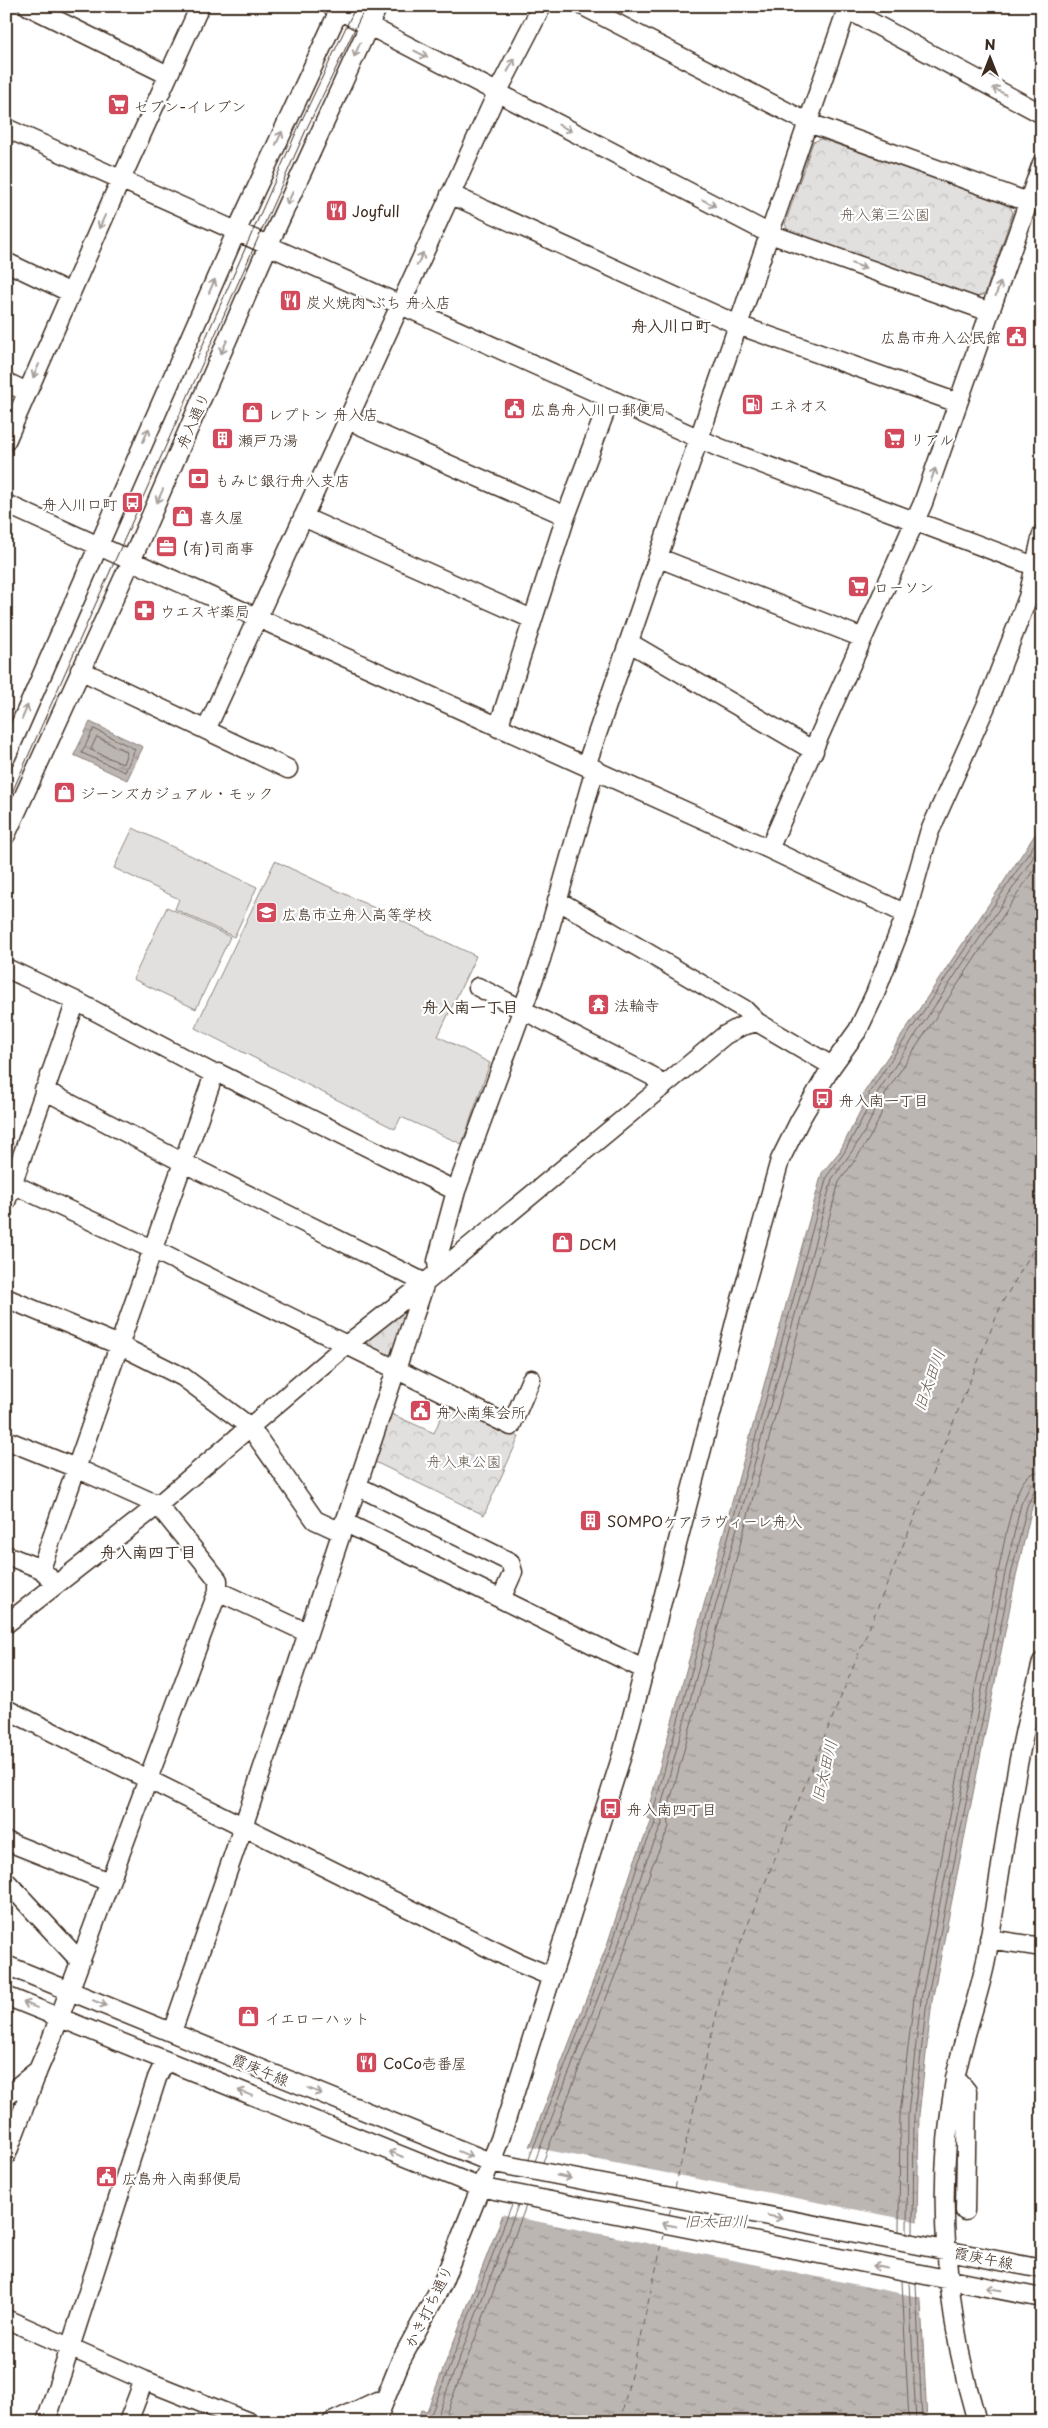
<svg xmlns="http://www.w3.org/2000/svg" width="1048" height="2428" viewBox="0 0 1048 2428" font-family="'Playpen Sans','Klee One',sans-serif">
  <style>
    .forest { fill: url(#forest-crowns); stroke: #8e857e }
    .pitch { fill: #e2e0de; stroke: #8e857e }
    .water { fill: url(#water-ripples); stroke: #887e77 }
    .pier { fill: #fff }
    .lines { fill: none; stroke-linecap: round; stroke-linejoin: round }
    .shore { stroke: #6f625a; stroke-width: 1 }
    .ferry { stroke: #685b52; stroke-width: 1; stroke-dasharray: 6 5; stroke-linecap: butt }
    .minor-casing { stroke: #3b2a1e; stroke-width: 21 }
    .minor { stroke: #fff; stroke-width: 18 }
    .tram { stroke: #3b2a1e; stroke-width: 1 }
    .oneway { stroke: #a79f9a }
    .labels { text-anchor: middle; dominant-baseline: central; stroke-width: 4.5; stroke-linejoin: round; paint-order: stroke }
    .poi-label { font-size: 15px; fill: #3b2a1e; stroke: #fff; text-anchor: start }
    .park-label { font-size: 15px; fill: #65584e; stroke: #fff }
    .street-label { font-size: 15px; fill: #3b2a1e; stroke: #fff }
    .neighbourhood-label { font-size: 16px; font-weight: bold; fill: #3b2a1e; stroke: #fff }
    .water-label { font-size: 16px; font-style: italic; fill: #685b52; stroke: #fff }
  </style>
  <defs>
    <pattern id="forest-crowns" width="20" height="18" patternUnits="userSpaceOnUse" patternTransform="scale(1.25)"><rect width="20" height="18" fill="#e2e0de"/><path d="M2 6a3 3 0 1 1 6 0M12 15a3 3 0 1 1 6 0" fill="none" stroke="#c3c0be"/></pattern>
    <pattern id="water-ripples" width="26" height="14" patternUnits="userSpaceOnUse" patternTransform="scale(1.25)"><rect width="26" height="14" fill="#bcb6b3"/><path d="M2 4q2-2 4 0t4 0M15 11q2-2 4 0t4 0" fill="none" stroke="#9a9491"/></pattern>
  </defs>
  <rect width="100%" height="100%" fill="#fff"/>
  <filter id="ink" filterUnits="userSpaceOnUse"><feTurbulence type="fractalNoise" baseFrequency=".02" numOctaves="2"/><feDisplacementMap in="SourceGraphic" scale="10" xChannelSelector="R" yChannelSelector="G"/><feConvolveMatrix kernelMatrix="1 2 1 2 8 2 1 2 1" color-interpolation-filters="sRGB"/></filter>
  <g filter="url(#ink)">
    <path class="forest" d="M 821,139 L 1008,203 L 1013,212 L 985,294 L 976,297 L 789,233 L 785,224 L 813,142 Z
      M 407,1308 L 392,1357 L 388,1360 L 361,1343 Z
      M 447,1403 L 519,1437 L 484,1515 L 371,1460 L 387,1412 L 434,1433 Z"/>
    <path class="pitch" d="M 133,828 L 257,887 L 234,937 L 175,909 L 179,899 L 114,868 Z
      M 275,861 L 476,956 L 438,1036 L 490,1063 L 462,1144 L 401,1117 L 395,1129 L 195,1028 Z
      M 167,907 L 230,937 L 196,1009 L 133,979 Z"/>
    <path class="water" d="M 90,722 L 143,747 L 127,780 L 74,755 Z
      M 1042,824 L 1042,1486 L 1032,1507 L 1016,1576 L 932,2001 L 919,2115 L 917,2221 L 927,2422 L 417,2422 L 421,2410 L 427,2411 L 607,1945 L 635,1860 L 652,1820 L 646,1817 L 822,1173 L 840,1151 L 866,1100 L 861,1097 Z"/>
    <path class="pier" d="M 526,2146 L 920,2222 L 924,2298 L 500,2214 Z"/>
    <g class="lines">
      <path class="shore" d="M 94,729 L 135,749 L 125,772 L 82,753 Z
        M 97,737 L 127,752 L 123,764 L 91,750 Z
        M 529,2159 L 611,1947 L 639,1861 L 656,1821 L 653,1812 L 827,1176 L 844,1153 L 870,1104 L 869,1093 L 1042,833
        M 535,2161 L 617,1949 L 645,1864 L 662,1824 L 660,1810 L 832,1179 C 847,1158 879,1118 877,1093 L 1042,844
        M 543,2162 L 624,1952 L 652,1866 L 669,1827 L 668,1809 L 839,1182 C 855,1160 885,1122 885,1094 L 1042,857
        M 899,2231 L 900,2114 L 914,1998 L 998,1572 C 1003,1551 1012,1491 1027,1477 C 1031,1473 1036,1472 1042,1472
        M 907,2233 L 908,2114 L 921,1999 L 1005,1573 L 1021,1504 L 1031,1484 L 1042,1480
        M 913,2234 L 914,2115 L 927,2000 L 1011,1575 L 1027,1506 L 1036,1488 L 1042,1486
        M 902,2281 L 909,2422
        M 909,2282 L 916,2422
        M 916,2283 L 922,2422
        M 423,2422 L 425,2417 L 432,2412 L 512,2204
        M 431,2422 L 438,2414 L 518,2205
        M 443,2422 L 526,2206"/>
      <path class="ferry" d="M 675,2188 L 724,1983 L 1002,1303 L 1042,1235
        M 669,2215 L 671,2207
        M 620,2422 L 665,2231"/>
      <defs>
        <path id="minor" d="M 28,6 L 168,75
          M 331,6 L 770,234 L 990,312
          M 583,6 L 809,123 L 1028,202
          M 841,6 L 1042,114
          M 6,128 L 720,448 L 1042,569
          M 450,194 L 738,325 L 958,403
          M 6,262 L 71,293
          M 6,382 L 27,392
          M 348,420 L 566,516
          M 6,441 L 113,197 L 200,6
          M 6,504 L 769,849 L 906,914
          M 303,517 L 532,619
          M 659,558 L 863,638
          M 630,643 L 814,751
          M 80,670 L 288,769
          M 498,728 L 566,516 L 610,399
          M 206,730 L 497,93 L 542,6
          M 6,757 L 237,230 L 341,6
          M 586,766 L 848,6
          M 6,835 L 132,559 L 269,244 L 378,6
          M 769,849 L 923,503 L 1042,163
          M 557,900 L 744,1009 L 757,1022
          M 6,968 L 76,1001 L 214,1074 L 218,1073 L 456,1191
          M 478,987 L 652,1076 L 663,1087
          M 44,1090 L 184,1163 L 425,1283 L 243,1827 L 172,2032
          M 6,1181 L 154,1250 L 511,1426 L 531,1379
          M 6,1202 L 76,1001
          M 438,1272 L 437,1261 L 456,1191 L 541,959 L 595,769
          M 6,1298 L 119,1345 L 183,1377 L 250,1427 L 315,1520 L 341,1532
          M 6,1440 L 76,1468 L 158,1505 L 218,1580 L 218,1591 L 51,2040 L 38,2070 L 6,2096
          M 357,1486 L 510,1562 L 513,1572 L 501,1599 L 645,1670
          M 344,1522 L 501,1599
          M 6,1555 L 41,1569 L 48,1576
          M 41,1569 L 214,1074
          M 218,1591 L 308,1633
          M 6,1624 L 158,1505 L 345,1346 L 425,1283 L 725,1035 L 742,1026 L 757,1022 L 832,1066
          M 6,1709 L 519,1963 L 550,1976
          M 6,1841 L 109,1882
          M 6,1881 L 79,1960
          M 989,1939 L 1042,1947
          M 6,1965 L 490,2162 L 1042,2269
          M 6,1996 L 479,2187 L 1042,2298
          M 955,2077 L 967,2091 L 965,2211
          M 6,2156 L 38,2070
          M 6,2319 L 144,2380 L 249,2422
          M 46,2422 L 157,2078 L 165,2061
          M 128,2422 L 144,2380
          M 332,2422 L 377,2401 L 382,2402
          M 376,2422 L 401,2360 L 442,2284 L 500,2139 L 622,1755 L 739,1307 L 780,1160 L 800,1120 L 832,1066 L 858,1030 L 875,994 L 906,914 L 929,833 L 986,706 L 1028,597 L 1042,534
          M 977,2422 C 945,2313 935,2191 955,2080 C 962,2039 978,2001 986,1960 C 998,1890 1007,1819 1021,1749 C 1026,1720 1035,1691 1042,1662"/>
      </defs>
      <use href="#minor" class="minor-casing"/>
      <use href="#minor" class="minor"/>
      <path class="tram" d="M 197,358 L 299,126 L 356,6
        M 6,806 L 306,130 L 366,6"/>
    </g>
    <defs><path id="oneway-shaft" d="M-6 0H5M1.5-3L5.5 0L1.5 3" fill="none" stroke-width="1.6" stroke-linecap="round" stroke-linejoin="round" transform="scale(1.25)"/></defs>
    <g class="oneway">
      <use href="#oneway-shaft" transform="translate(357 50) rotate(114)"/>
      <use href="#oneway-shaft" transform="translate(421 54) rotate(27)"/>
      <use href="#oneway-shaft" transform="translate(511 65) rotate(-63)"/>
      <use href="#oneway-shaft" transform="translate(999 91) rotate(-152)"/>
      <use href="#oneway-shaft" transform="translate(565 128) rotate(27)"/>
      <use href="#oneway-shaft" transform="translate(279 138) rotate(-65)"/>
      <use href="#oneway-shaft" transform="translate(290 198) rotate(114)"/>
      <use href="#oneway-shaft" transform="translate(709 203) rotate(27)"/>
      <use href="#oneway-shaft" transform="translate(102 222) rotate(114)"/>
      <use href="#oneway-shaft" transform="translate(420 259) rotate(-65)"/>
      <use href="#oneway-shaft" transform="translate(859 266) rotate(19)"/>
      <use href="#oneway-shaft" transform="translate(212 286) rotate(-66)"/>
      <use href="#oneway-shaft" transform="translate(998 289) rotate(-71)"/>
      <use href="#oneway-shaft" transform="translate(224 347) rotate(114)"/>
      <use href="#oneway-shaft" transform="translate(36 371) rotate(114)"/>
      <use href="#oneway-shaft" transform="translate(146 435) rotate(-66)"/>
      <use href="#oneway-shaft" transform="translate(933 475) rotate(-71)"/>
      <use href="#oneway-shaft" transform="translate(160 496) rotate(114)"/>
      <use href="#oneway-shaft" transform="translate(25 712) rotate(-67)"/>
      <use href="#oneway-shaft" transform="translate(100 2003) rotate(21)"/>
      <use href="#oneway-shaft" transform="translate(30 2005) rotate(-158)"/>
      <use href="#oneway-shaft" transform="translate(315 2091) rotate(23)"/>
      <use href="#oneway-shaft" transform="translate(245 2093) rotate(-158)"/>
      <use href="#oneway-shaft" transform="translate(396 2154) rotate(-158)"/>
      <use href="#oneway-shaft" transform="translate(465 2154) rotate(22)"/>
      <use href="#oneway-shaft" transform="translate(564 2177) rotate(11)"/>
      <use href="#oneway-shaft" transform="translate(775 2217) rotate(11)"/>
      <use href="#oneway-shaft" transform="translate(669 2225) rotate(-169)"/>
      <use href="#oneway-shaft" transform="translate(880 2267) rotate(-169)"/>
      <use href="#oneway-shaft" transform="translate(994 2289) rotate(-170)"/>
    </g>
  </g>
  <defs>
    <symbol id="supermarket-square" viewBox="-11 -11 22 22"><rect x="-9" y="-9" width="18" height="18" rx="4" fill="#d1495b" stroke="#fff"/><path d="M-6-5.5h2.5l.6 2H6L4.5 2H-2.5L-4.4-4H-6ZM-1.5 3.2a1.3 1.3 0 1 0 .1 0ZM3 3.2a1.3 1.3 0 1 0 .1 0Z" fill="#fff"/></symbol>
    <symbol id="restaurant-square" viewBox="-11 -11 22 22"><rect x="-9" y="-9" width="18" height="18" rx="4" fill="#d1495b" stroke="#fff"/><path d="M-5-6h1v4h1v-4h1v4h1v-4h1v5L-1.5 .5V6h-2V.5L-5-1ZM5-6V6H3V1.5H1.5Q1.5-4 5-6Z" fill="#fff"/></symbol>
    <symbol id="civic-square" viewBox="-11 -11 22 22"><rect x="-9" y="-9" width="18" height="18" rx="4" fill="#d1495b" stroke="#fff"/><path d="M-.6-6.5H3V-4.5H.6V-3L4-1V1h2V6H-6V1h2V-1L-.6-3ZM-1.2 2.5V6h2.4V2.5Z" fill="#fff"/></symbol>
    <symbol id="fuel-square" viewBox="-11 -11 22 22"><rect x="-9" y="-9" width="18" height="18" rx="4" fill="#d1495b" stroke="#fff"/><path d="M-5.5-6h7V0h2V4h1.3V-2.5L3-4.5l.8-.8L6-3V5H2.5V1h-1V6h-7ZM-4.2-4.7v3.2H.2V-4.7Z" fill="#fff"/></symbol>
    <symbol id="shop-square" viewBox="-11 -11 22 22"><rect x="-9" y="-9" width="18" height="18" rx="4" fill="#d1495b" stroke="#fff"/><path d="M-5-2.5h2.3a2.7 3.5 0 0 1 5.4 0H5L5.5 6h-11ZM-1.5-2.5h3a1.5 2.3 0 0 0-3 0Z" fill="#fff"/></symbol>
    <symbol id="building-square" viewBox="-11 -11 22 22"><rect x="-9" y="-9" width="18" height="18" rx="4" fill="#d1495b" stroke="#fff"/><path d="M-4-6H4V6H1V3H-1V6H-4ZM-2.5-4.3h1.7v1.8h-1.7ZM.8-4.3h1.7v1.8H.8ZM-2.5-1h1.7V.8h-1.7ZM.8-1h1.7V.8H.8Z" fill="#fff"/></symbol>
    <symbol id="bank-square" viewBox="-11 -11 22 22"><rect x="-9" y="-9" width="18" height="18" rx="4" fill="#d1495b" stroke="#fff"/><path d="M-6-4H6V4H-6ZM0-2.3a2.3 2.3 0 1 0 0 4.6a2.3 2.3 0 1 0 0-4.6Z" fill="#fff"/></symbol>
    <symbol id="bus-square" viewBox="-11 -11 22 22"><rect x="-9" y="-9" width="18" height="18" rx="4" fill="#d1495b" stroke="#fff"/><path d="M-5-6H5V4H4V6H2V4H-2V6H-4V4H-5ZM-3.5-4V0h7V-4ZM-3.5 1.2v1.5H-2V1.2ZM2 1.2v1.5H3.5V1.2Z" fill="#fff"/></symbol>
    <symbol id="office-square" viewBox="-11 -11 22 22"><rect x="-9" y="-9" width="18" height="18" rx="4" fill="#d1495b" stroke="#fff"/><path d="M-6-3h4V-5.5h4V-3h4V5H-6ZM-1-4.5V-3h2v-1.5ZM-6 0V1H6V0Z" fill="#fff"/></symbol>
    <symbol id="pharmacy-square" viewBox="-11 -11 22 22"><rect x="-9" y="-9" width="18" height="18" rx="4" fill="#d1495b" stroke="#fff"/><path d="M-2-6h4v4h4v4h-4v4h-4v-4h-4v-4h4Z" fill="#fff"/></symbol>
    <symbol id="school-square" viewBox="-11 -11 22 22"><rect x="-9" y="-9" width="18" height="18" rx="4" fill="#d1495b" stroke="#fff"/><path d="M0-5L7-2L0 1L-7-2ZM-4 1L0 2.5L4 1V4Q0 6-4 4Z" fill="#fff"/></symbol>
    <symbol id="temple-square" viewBox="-11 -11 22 22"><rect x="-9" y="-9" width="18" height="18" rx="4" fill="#d1495b" stroke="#fff"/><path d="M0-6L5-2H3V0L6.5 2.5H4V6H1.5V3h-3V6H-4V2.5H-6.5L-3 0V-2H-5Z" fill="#fff"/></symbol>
  </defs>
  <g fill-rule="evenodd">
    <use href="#supermarket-square" x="106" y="92" width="25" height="25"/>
    <use href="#restaurant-square" x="324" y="198" width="25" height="25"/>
    <use href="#restaurant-square" x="278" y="288" width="25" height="25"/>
    <use href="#civic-square" x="1004" y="324" width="25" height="25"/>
    <use href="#fuel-square" x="740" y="392" width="25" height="25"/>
    <use href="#civic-square" x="502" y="396" width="25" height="25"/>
    <use href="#shop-square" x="240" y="400" width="25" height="25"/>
    <use href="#supermarket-square" x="882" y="426" width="25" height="25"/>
    <use href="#building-square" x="210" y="426" width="25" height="25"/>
    <use href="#bank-square" x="186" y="466" width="25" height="25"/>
    <use href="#bus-square" x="120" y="490" width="25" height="25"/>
    <use href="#shop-square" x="170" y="504" width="25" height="25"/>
    <use href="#office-square" x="154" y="534" width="25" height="25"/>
    <use href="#supermarket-square" x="846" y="574" width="25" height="25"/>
    <use href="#pharmacy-square" x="132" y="598" width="25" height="25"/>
    <use href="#shop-square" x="52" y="780" width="25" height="25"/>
    <use href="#school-square" x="254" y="900" width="25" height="25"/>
    <use href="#temple-square" x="586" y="992" width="25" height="25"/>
    <use href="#bus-square" x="810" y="1086" width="25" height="25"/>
    <use href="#shop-square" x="550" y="1230" width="25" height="25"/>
    <use href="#civic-square" x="408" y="1398" width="25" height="25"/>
    <use href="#building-square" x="578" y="1508" width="25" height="25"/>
    <use href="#bus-square" x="598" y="1796" width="25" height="25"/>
    <use href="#shop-square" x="236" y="2004" width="25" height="25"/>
    <use href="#restaurant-square" x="354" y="2050" width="25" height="25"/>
    <use href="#civic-square" x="94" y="2164" width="25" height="25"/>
  </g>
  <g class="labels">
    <g class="poi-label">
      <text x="134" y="105">セブン-イレブン</text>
      <text x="352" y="210">Joyfull</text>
      <text x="306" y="301">炭火焼肉 ぶち 舟入店</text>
      <text x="1001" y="336" text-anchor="end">広島市舟入公民館</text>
      <text x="769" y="404">エネオス</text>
      <text x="531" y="408">広島舟入川口郵便局</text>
      <text x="268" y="413">レプトン 舟入店</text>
      <text x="910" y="438">リアル</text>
      <text x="238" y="439">瀬戸乃湯</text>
      <text x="215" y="479">もみじ銀行舟入支店</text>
      <text x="117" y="503" text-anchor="end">舟入川口町</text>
      <text x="199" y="516">喜久屋</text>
      <text x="183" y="547">(有)司商事</text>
      <text x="874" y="586">ローソン</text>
      <text x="160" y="610">ウエスギ薬局</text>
      <text x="80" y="792">ジーンズカジュアル・モック</text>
      <text x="282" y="913">広島市立舟入高等学校</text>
      <text x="614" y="1004">法輪寺</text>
      <text x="839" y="1099">舟入南一丁目</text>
      <text x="579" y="1243">DCM</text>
      <text x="436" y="1411">舟入南集会所</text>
      <text x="607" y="1520">SOMPOケア ラヴィーレ舟入</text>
      <text x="627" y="1808">舟入南四丁目</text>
      <text x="265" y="2017">イエローハット</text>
      <text x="383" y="2062">CoCo壱番屋</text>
      <text x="122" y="2177">広島舟入南郵便局</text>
    </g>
    <g class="park-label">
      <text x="885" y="213">舟入第三公園</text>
      <text x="464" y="1460">舟入東公園</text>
    </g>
    <g class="street-label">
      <text transform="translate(192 420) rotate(-66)">舟入通り</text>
      <text transform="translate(261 2069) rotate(23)">霞庚午線</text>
      <text transform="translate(984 2257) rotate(11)">霞庚午線</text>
      <text transform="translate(428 2306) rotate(-64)">かき打ち通り</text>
    </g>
    <g class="neighbourhood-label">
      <text x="671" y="325">舟入川口町</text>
      <text x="470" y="1006">舟入南一丁目</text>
      <text x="148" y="1551">舟入南四丁目</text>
    </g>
    <g class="water-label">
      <text transform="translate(928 1380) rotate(-70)">旧太田川</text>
      <text transform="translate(823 1771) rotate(-77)">旧太田川</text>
      <text x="716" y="2220">旧太田川</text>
    </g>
  </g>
  <rect width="1048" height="2428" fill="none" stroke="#fff" stroke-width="25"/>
  <rect x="12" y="12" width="1023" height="2403" fill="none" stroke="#3b2a1e" stroke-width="2" filter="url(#ink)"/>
  <g transform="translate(990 58)" stroke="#ffffff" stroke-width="4" paint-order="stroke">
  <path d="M0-4L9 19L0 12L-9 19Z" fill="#3b2a1e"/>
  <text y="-8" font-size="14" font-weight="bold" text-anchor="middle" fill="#3b2a1e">N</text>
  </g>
</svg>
